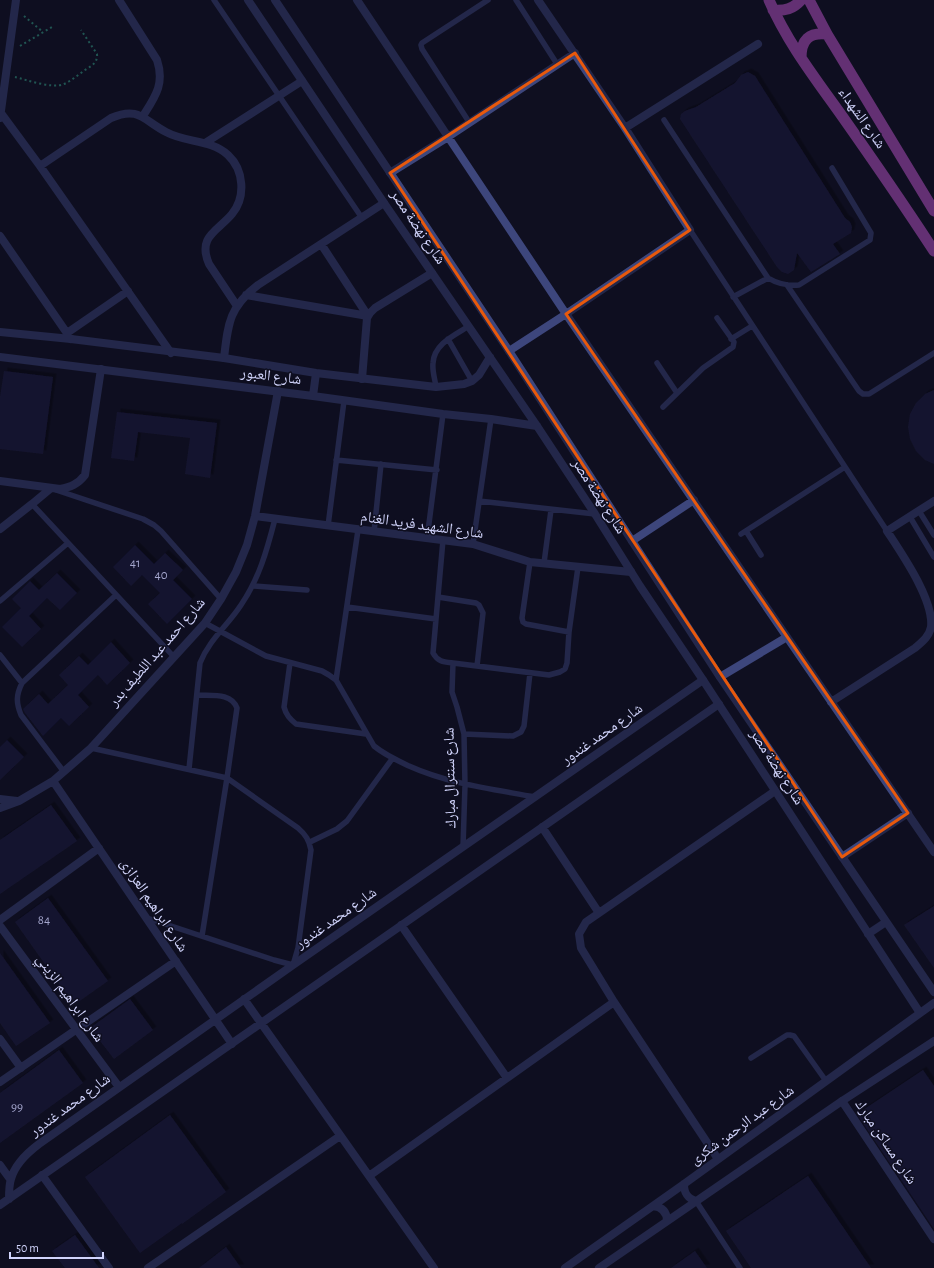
<svg xmlns="http://www.w3.org/2000/svg" width="934" height="1268" viewBox="0 0 934 1268" font-family="'Alegreya Sans','Noto Naskh Arabic',sans-serif">
  <style>
    .building { fill: #1d1c40; filter: url(#shadow) }
    .lines { fill: none; stroke-linecap: round; stroke-linejoin: round }
    .path { stroke: #36ab8f; stroke-width: 2; stroke-dasharray: 2 3; stroke-linecap: butt }
    .service { stroke: #3d467c; stroke-width: 5.5 }
    .minor { stroke: #3d467c; stroke-width: 8 }
    .tertiary { stroke: #3d467c; stroke-width: 8 }
    .trunk { stroke: #cb5ad8; stroke-width: 11 }
    .marked { fill: none; stroke: #e8590c; stroke-width: 3; stroke-linejoin: round }
    .labels { text-anchor: middle; dominant-baseline: central; stroke-width: 3; stroke-linejoin: round; paint-order: stroke }
    .number-label { font-size: 13px; fill: #a4a6cd }
    .street-label { font-size: 15px; fill: #d1d4fc; stroke: #0f0f20 }
  </style>
  <defs>
    <filter id="shadow"><feDropShadow dx="3.5" dy="-3.5" stdDeviation="0" flood-color="#0009"/></filter>
  </defs>
  <rect width="100%" height="100%" fill="#0f0f20"/>
  <path class="building" d="M 748,72 L 755,76 L 845,218 L 850,222 L 852,227 L 851,233 L 833,244 L 840,254 L 811,272 L 797,253 L 794,270 L 788,274 L 782,272 L 777,267 L 680,119 L 681,114 L 685,111 L 696,107 L 735,83 L 741,75 Z
    M 4,371 L 53,377 L 43,454 L 0,449 L 0,397 Z
    M 934,390 L 934,464 L 925,460 L 916,451 L 910,439 L 908,427 L 910,414 L 916,403 L 925,394 Z
    M 117,412 L 217,423 L 210,478 L 185,474 L 190,438 L 138,432 L 134,461 L 111,458 Z
    M 135,545 L 154,564 L 165,553 L 183,570 L 173,580 L 192,599 L 167,624 L 148,604 L 160,593 L 142,575 L 131,586 L 113,567 Z
    M 57,573 L 77,593 L 60,610 L 47,598 L 29,616 L 41,629 L 22,647 L 2,627 L 21,608 L 12,599 L 30,581 L 39,590 Z
    M 111,642 L 130,663 L 107,685 L 98,675 L 78,695 L 89,707 L 69,726 L 61,718 L 43,736 L 25,713 L 23,709 L 39,694 L 48,704 L 68,685 L 59,675 L 79,656 L 88,665 Z
    M 7,740 L 24,757 L 0,780 L 0,747 Z
    M 51,805 L 77,841 L 0,894 L 0,840 Z
    M 48,898 L 108,981 L 74,1005 L 15,922 Z
    M 934,906 L 934,968 L 904,925 Z
    M 0,953 L 50,1023 L 16,1046 L 0,1023 Z
    M 130,999 L 153,1030 L 114,1059 L 90,1028 Z
    M 59,1050 L 83,1083 L 0,1143 L 0,1093 Z
    M 923,1070 L 934,1086 L 934,1229 L 857,1114 Z
    M 170,1115 L 226,1192 L 182,1224 L 182,1223 L 140,1253 L 85,1177 Z
    M 808,1176 L 871,1268 L 751,1268 L 726,1231 Z
    M 75,1235 L 99,1268 L 65,1268 L 52,1251 Z
    M 226,1247 L 241,1268 L 199,1268 Z
    M 695,1251 L 707,1268 L 671,1268 Z"/>
  <g class="lines">
    <path class="path" d="M 24,16 L 43,32
      M 20,46 L 52,27
      M 15,77 C 27,80 52,89 64,84 C 71,81 78,75 85,70 C 91,66 98,63 97,54 L 81,30"/>
    <path class="service" d="M 214,0 L 362,218
      M 516,0 L 557,64
      M 664,120 L 768,278 C 778,284 787,286 799,285 L 870,240 L 871,233 L 832,168
      M 469,122 L 422,49 L 421,45 L 422,43 L 488,0
      M 690,230 L 887,531
      M 787,285 L 859,391 L 863,394 L 869,394 L 934,353
      M 733,297 L 768,278
      M 448,339 L 472,381
      M 731,339 L 752,326
      M 657,363 L 677,393
      M 436,387 C 435,379 432,371 433,363 C 434,344 455,335 469,326
      M 663,407 L 703,368 L 733,347 L 734,342 L 717,318
      M 336,460 L 437,470
      M 56,490 L 143,519 L 154,525 L 161,531 L 221,599
      M 479,501 L 595,514
      M 32,504 L 174,657
      M 919,511 L 934,535
      M 910,517 L 934,557
      M 328,526 L 344,401
      M 746,531 L 761,555
      M 374,532 L 381,464
      M 741,534 L 845,467
      M 427,539 L 443,414
      M 443,540 L 433,653 C 438,662 444,662 453,663
      M 473,544 L 491,419
      M 530,562 L 522,618 L 523,622 L 526,624 L 569,632
      M 544,563 L 551,510
      M 254,586 L 307,590
      M 438,597 L 476,603 L 479,605 L 483,613 L 477,666
      M 0,601 L 68,543
      M 347,607 L 436,619
      M 205,623 L 266,656 L 322,671 L 329,675 L 336,680 L 374,746 C 385,755 396,760 409,766 C 449,784 492,789 535,797
      M 0,655 L 22,683
      M 290,663 L 284,707 C 286,715 290,719 296,724 L 366,734
      M 336,680 L 358,530
      M 197,695 C 211,696 231,692 237,708 L 227,778 L 202,936
      M 464,734 L 513,736 L 521,732 L 524,726 L 530,673
      M 91,748 L 227,778 L 298,828 C 306,835 309,840 311,850 L 298,948 L 293,965 L 274,960 L 147,918
      M 189,769 L 200,663 C 209,640 228,625 241,605 C 259,579 267,550 275,519
      M 64,772 L 21,715 C 16,703 16,695 22,683 L 116,595
      M 310,842 L 337,829 L 347,821 L 392,759
      M 463,847 L 465,785 L 464,734 L 457,707 L 452,692 L 453,663 L 549,675 L 560,672 L 565,669 L 567,663 L 569,632 L 578,567
      M 751,1058 L 787,1035 L 790,1035 L 794,1036 L 826,1081
      M 696,1201 L 740,1268"/>
    <path class="minor" d="M 119,0 L 157,60 C 165,84 155,97 143,116
      M 357,0 L 566,314 L 934,852
      M 1,113 L 40,166 L 171,353
      M 0,118 L 16,0
      M 625,128 L 758,44
      M 205,143 L 302,81
      M 40,166 L 111,118 C 139,106 143,120 166,132 C 186,143 210,139 228,155 C 244,170 246,197 232,214 C 218,231 197,236 209,264 L 237,306
      M 390,173 L 448,137 L 575,53
      M 0,236 L 71,339
      M 321,244 L 368,316
      M 246,295 L 368,316
      M 67,333 L 128,291
      M 509,351 L 566,314 L 690,230 L 625,128 L 538,0
      M 224,358 C 228,324 229,307 258,285 L 384,203
      M 362,379 L 367,318 L 370,313 L 375,308 L 432,273
      M 0,481 L 60,489 C 71,487 78,484 85,475 L 101,369
      M 255,516 L 473,544 L 530,562 L 631,572
      M 0,529 L 32,504 L 50,489
      M 632,541 L 694,500
      M 720,677 L 787,637
      M 831,702 L 915,648 C 922,642 929,637 931,627 C 934,600 902,554 887,531 L 934,501
      M 53,781 L 232,1044
      M 0,799 L 17,801
      M 0,808 L 19,801 L 53,781 L 91,748 L 205,623 L 221,599 L 236,572 L 247,545 L 255,516 L 278,391
      M 542,827 L 599,913
      M 842,857 L 908,813
      M 0,920 L 99,848
      M 401,925 L 507,1078
      M 0,926 L 119,1087
      M 244,999 L 434,1268
      M 0,1039 L 21,1068
      M 0,1082 L 176,961
      M 842,1101 L 934,1239
      M 718,1159 L 614,1002 L 581,948 L 579,934 L 586,922 L 775,791
      M 0,1165 L 10,1179
      M 42,1175 L 109,1268
      M 369,1176 L 614,1002
      M 9,1199 C 9,1192 9,1185 11,1179 C 15,1164 27,1153 39,1144 L 293,965 L 703,680
      M 0,1205 L 719,704
      M 148,1268 L 340,1136"/>
    <path class="tertiary" d="M 248,0 L 384,203 L 537,426 L 595,514 L 640,586 L 703,680 L 920,1013
      M 275,0 L 509,351 L 720,677 L 934,992
      M 0,332 L 71,339 L 224,358 L 316,373 L 436,387 L 464,384 L 472,381 L 479,375 L 490,357
      M 0,357 L 313,396 L 443,414 L 491,419 L 537,426
      M 313,396 L 316,373
      M 868,934 L 886,922
      M 684,1184 C 684,1193 687,1198 696,1201
      M 653,1206 C 662,1207 667,1212 667,1221
      M 565,1268 L 684,1184 L 934,1003
      M 599,1268 L 842,1101 L 934,1041"/>
    <path class="trunk" d="M 769,0 C 787,42 815,78 842,116 C 873,160 904,205 934,251
      M 809,0 L 827,34 L 934,211
      M 773,10 C 785,11 793,9 801,0
      M 801,58 C 801,40 809,32 827,34"/>
  </g>
  <path d="M0 0H934V1268H0ZM 575,53 L 690,230 L 566,314 L 908,813 L 842,857 L 390,173 Z" fill="#0f0f20" fill-opacity=".55" fill-rule="evenodd"/>
  <path class="marked" d="M 575,53 L 690,230 L 566,314 L 908,813 L 842,857 L 390,173 Z"/>
  <g class="labels">
    <g class="number-label">
      <text x="135" y="563">41</text>
      <text x="161" y="575">40</text>
      <text x="44" y="920">84</text>
      <text x="17" y="1107">99</text>
    </g>
    <g class="street-label">
      <text transform="translate(862 118) rotate(55)">شارع الشهداء</text>
      <text transform="translate(418 227) rotate(56)">شارع نهضة مصر</text>
      <text transform="translate(271 376) rotate(7)">شارع العبور</text>
      <text transform="translate(599 496) rotate(57)">شارع نهضة مصر</text>
      <text transform="translate(422 525) rotate(8)">شارع الشهيد فريد الغنام</text>
      <text transform="translate(157 652) rotate(-49)">شارع احمد عبد اللطيف بدر</text>
      <text transform="translate(602 734) rotate(-35)">شارع محمد غندور</text>
      <text transform="translate(777 767) rotate(57)">شارع نهضة مصر</text>
      <text transform="translate(450 778) rotate(-91)">شارع سنترال مبارك</text>
      <text transform="translate(154 905) rotate(56)">شارع ابراهيم العزازى</text>
      <text transform="translate(336 918) rotate(-35)">شارع محمد غندور</text>
      <text transform="translate(70 998) rotate(54)">شارع ابراهيم الزيني</text>
      <text transform="translate(70 1105) rotate(-36)">شارع محمد غندور</text>
      <text transform="translate(742 1125) rotate(-36)">شارع عبد الرحمن شكرى</text>
      <text transform="translate(886 1142) rotate(56)">شارع مساكن مبارك</text>
    </g>
  </g>
  <path d="M10 1252v6h93v-6" fill="none" stroke="#d1d4fc" stroke-width="2"/>
  <text x="16" y="1252" font-size="12" fill="#d1d4fc" stroke="#0f0f20" stroke-width="3" paint-order="stroke">50 m</text>
</svg>
